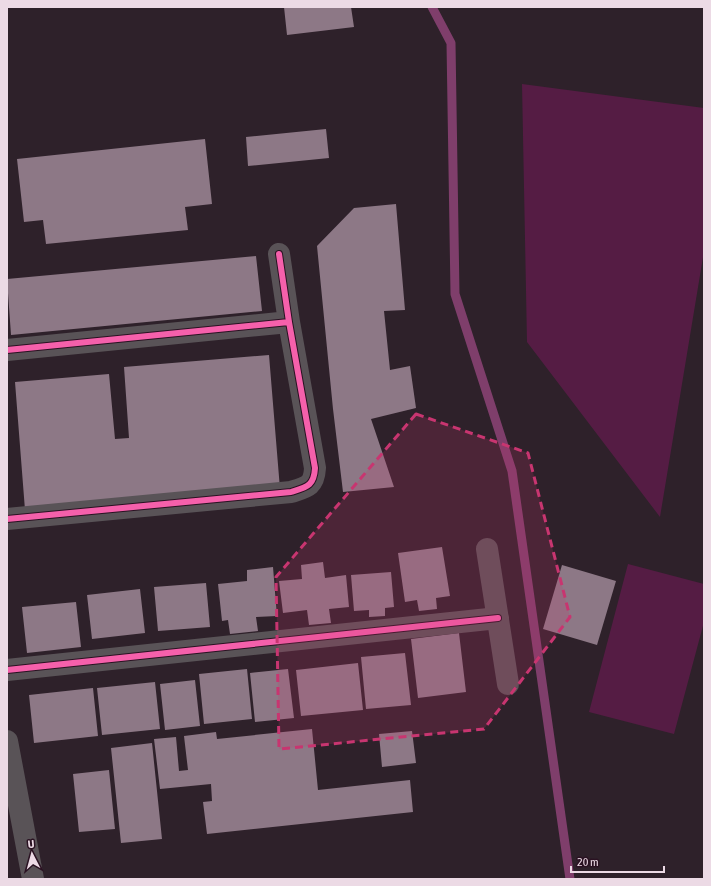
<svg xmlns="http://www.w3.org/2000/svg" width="711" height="886" viewBox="0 0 711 886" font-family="'Asap Condensed',sans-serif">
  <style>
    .green { fill: #551c44 }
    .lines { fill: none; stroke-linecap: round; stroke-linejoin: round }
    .stream { stroke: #7f3e6b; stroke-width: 9 }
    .building { fill: #8d7886 }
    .minor { stroke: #595357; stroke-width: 22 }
    .cycleway-casing { stroke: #2a1222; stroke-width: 8 }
    .cycleway { stroke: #f560ab; stroke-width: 6 }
    .marked { fill: #c83570; fill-opacity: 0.2; stroke: #c83570; stroke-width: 3; stroke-dasharray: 8 5; stroke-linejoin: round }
  </style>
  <rect width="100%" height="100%" fill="#2e212a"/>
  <path class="green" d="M 522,84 L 704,108 L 704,251 L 660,517 L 527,342 Z
    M 628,564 L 704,584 L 704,622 L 674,734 L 589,712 Z"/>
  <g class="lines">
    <path class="stream" d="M 432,7 L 451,43 L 455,294 L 512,471 L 570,879"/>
  </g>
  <path class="building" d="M 284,7 L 351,7 L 354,27 L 287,35 Z
    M 326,129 L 329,158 L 248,166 L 246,137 Z
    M 205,139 L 212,204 L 185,207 L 188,230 L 46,244 L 43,220 L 24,222 L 17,159 Z
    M 396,204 L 405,310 L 384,311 L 390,370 L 410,366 L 416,408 L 371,419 L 394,487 L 343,492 L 333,409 L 317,246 L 354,208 Z
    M 256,256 L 262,311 L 11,335 L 7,279 Z
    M 269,355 L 280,489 L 25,510 L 15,382 L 109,374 L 115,439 L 129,438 L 124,367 Z
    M 442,547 L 450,596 L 436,598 L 437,609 L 419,611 L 417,600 L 405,602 L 398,553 Z
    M 323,562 L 325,578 L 346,575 L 349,607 L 329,609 L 331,623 L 309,625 L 307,610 L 283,613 L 279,581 L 302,579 L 301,565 Z
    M 562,565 L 616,581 L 597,645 L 543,629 Z
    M 273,567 L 277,616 L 256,617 L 258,631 L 230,634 L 228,620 L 222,621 L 218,584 L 247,581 L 247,570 Z
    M 391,572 L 394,607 L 385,608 L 385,616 L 369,617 L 369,610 L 354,611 L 351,575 Z
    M 206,583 L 210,627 L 158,631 L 154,587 Z
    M 140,589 L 145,633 L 92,639 L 87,595 Z
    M 76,602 L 81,647 L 27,653 L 22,607 Z
    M 459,633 L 466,692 L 418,698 L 411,639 Z
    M 405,653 L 411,705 L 366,709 L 361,657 Z
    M 358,663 L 363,710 L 301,716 L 296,670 Z
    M 247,669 L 252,719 L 204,724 L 199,674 Z
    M 288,669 L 294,718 L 255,722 L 250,673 Z
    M 195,680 L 200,726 L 165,730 L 160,684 Z
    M 155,682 L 160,729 L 102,735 L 97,688 Z
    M 93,688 L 98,736 L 34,743 L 29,695 Z
    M 312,729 L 318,790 L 410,780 L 413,812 L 207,834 L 203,802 L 212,801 L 211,784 L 160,789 L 154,739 L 176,737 L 179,771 L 188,770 L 184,736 L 216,732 L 217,739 Z
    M 412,731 L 416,763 L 382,767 L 379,734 Z
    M 152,743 L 162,839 L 121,843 L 111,748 Z
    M 109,770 L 115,829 L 79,832 L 73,774 Z"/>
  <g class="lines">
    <path class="minor" d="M 7,350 L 289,322 L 279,254
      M 7,519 L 291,492 C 307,487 314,486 315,468 L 289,322
      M 487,549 L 508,684
      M 7,670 L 498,618
      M 7,741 L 33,879"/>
    <defs>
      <path id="cycleway" d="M 7,350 L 289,322 L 279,254
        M 7,519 L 291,492 C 307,487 314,486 315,468 L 289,322
        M 7,670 L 498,618"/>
    </defs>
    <use href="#cycleway" class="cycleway-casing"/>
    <use href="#cycleway" class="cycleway"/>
  </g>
  <path class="marked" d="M 416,414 L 528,453 L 570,617 L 484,729 L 279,749 L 276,577 Z"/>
  <rect width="711" height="886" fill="none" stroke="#ecdae5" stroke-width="16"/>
  <g transform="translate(32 854) rotate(354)" stroke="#2a1222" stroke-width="3" paint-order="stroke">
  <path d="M0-3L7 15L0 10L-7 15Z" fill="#ecdae5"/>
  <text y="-6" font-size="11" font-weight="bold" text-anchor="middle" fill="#ecdae5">U</text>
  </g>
  <path d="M571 866v6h93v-6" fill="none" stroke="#ecdae5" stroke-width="2"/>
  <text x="577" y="866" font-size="12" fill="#ecdae5" stroke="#2a1222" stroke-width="3" paint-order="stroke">20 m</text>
</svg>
